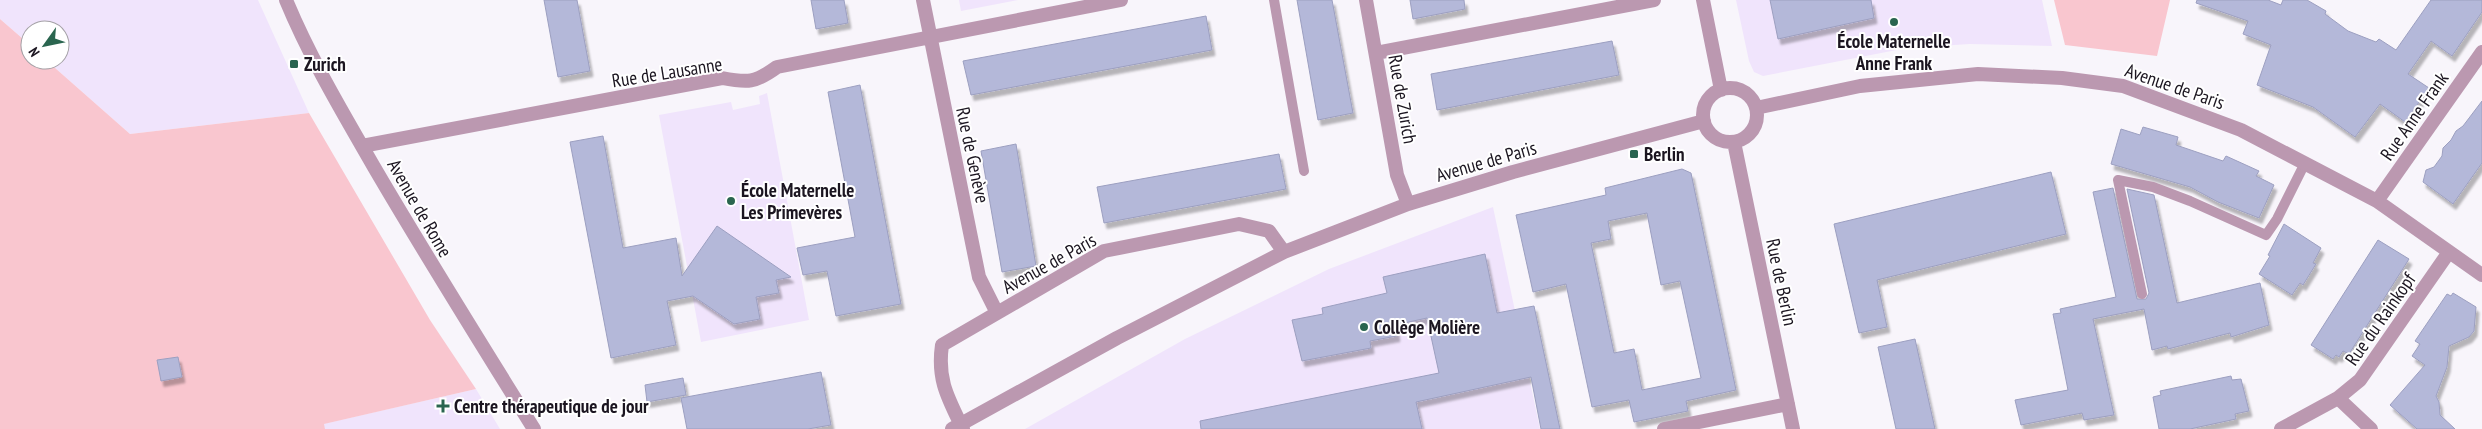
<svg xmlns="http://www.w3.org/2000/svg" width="2482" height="429" viewBox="0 0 2482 429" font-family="'PT Sans Narrow',sans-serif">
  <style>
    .built { fill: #f0e4fc }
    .green { fill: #f9c6cf }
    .building { fill: #b4b8d9; stroke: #9c9fc0; fill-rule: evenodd; filter: url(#shadow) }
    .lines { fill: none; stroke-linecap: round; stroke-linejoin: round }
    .service { stroke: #bb98b0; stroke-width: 10 }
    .minor { stroke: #bb98b0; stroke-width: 14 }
    .poi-dot { fill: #2a654f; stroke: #fff; stroke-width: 2 }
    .labels { text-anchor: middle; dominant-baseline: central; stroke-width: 4; stroke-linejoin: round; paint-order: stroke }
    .poi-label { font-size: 19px; font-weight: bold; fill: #1b1520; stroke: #fff; text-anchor: start }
    .street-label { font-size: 19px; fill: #1b1520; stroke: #fff }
  </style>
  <defs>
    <filter id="shadow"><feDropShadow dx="3" dy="5.5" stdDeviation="1" flood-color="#0004"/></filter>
  </defs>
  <rect width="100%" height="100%" fill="#f8f5fb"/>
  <path class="built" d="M 0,0 L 258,0 L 309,113 L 130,134 L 46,60 L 60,60 L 60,30 L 30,30 L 30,45 L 0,19 Z
    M 959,0 L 1018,0 L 961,11 Z
    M 1736,0 L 2042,0 L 2052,46 L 1970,44 L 1907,48 L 1763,76 L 1754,72 L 1749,61 Z
    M 767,93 L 809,320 L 701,342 L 659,115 L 731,102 L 733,110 L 760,104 L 759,96 Z
    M 1493,207 L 1540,429 L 1025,429 L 1185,339 L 1329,269 Z
    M 476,389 L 500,429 L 325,429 L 323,424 Z"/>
  <path class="green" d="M 2054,0 L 2170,0 L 2157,56 L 2065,45 Z
    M 0,19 L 30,45 L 30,60 L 46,60 L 130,134 L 309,113 L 430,320 L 476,389 L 324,424 L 325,429 L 0,429 Z"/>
  <path class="building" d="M 544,0 L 577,0 L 590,71 L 558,77 Z
    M 811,0 L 844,0 L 848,23 L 816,29 Z
    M 1297,0 L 1332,0 L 1353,113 L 1318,120 Z
    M 1410,0 L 1464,0 L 1465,9 L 1413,19 Z
    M 1770,0 L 1871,0 L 1874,18 L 1778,39 Z
    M 2197,0 L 2268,0 L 2281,5 L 2283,0 L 2307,0 L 2326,11 L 2325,14 L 2348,31 L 2376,42 L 2379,39 L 2396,50 L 2431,0 L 2482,0 L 2482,12 L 2452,56 L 2431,41 L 2408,74 L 2429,88 L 2405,122 L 2380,104 L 2355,137 L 2313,107 L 2257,85 L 2271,45 L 2243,34 L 2248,21 L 2196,3 Z
    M 1206,16 L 1212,50 L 971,95 L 963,61 Z
    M 1612,41 L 1619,75 L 1437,110 L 1431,74 Z
    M 860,85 L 901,304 L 836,316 L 827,271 L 803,275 L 797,248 L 855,237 L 828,92 Z
    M 2482,101 L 2482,163 L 2453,204 L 2423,182 L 2426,170 L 2434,167 L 2442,156 L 2443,148 L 2451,140 L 2456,131 L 2463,126 Z
    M 2143,127 L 2178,137 L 2176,145 L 2223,161 L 2226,156 L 2259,171 L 2256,176 L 2274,185 L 2259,218 L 2218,202 L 2190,187 L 2111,164 L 2121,129 L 2140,135 Z
    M 603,136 L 623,248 L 676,238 L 682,276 L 717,226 L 791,277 L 776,280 L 779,293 L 756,297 L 760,319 L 734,324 L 693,296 L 667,301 L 676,345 L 611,358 L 570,142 Z
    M 1016,144 L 1036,266 L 1002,272 L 981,151 Z
    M 1279,154 L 1286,189 L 1104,223 L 1097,187 Z
    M 1682,169 L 1691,173 L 1736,390 L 1686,401 L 1688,411 L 1634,422 L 1629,400 L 1592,407 L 1566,284 L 1533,292 L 1516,215 L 1606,195 L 1605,188 ZM 1647,213 L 1661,285 L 1680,281 L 1701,378 L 1642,390 L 1634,349 L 1614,353 L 1591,243 L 1611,239 L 1608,221 Z
    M 2051,172 L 2066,234 L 1877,280 L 1887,327 L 1859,333 L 1834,224 Z
    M 2113,188 L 2137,299 L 2146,299 L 2149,293 L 2127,189 L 2154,195 L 2177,303 L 2260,283 L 2269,325 L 2231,337 L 2230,333 L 2168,349 L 2167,346 L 2152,350 L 2144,309 L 2093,319 L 2114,415 L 2084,420 L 2082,413 L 2021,425 L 2015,400 L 2068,390 L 2053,314 L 2061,313 L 2060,309 L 2116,297 L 2093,192 Z
    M 2284,224 L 2321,248 L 2313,263 L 2316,264 L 2303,285 L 2300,283 L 2292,295 L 2259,274 L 2270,256 L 2268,255 Z
    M 2378,240 L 2409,259 L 2349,354 L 2343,351 L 2339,357 L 2336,355 L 2333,359 L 2311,345 Z
    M 1485,254 L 1497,313 L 1534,306 L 1560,429 L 1541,429 L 1531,377 L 1416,402 L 1422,429 L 1201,429 L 1200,421 L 1439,373 L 1427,318 L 1395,325 L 1397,336 L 1370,341 L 1371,348 L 1302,361 L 1292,320 L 1323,314 L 1322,308 L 1387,293 L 1383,277 Z
    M 2453,293 L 2476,307 L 2474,331 L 2469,337 L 2449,346 L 2447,367 L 2436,396 L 2439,402 L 2440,415 L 2455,429 L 2417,429 L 2390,405 L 2425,365 L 2412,356 L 2420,344 L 2415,341 L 2447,294 L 2451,296 Z
    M 1915,339 L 1935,429 L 1896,429 L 1878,347 Z
    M 178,357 L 182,377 L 161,381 L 157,360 Z
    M 821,372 L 831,425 L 808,429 L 687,429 L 681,398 Z
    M 2231,376 L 2232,380 L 2241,379 L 2249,411 L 2235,414 L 2236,419 L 2190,429 L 2159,429 L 2153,397 L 2161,395 L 2160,391 Z
    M 683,378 L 686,395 L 647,402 L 645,385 Z"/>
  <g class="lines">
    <path class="service" d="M 1274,0 L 1304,171
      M 2142,294 L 2118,180 L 2153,187 L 2190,201 L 2266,235 L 2277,219 L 2305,163"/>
    <path class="minor" d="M 286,0 C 310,58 343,113 374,167 C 426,256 480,342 534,429
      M 923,0 L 979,277 L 997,313
      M 1366,0 L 1397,175 L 1408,204
      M 1703,0 L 1721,90
      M 1376,53 L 1654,0
      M1703 115a27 27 0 1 1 54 0a27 27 0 1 1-54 0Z
      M 1756,108 L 1860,86 L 1978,74 L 2062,78 L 2123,86 L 2241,130 L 2377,201 L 2482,275
      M 1734,142 L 1793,429
      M 362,146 L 722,78 C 748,83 755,83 777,67 L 1121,0
      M 2377,201 L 2482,52
      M 2338,398 L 2371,429
      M 952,429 L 1117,338 L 1284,252 L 1408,204 L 1513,172 L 1704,121
      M 963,429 C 948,398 937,380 942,345 L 1104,251 L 1239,224 L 1269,231 L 1284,252
      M 1664,429 L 1788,404
      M 2281,429 L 2338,398 L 2360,380 L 2449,252"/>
  </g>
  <g class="poi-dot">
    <circle cx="1894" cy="22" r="5"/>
    <rect x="289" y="59" width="10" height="10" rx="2.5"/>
    <rect x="1629" y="149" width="10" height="10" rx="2.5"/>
    <circle cx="731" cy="201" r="5"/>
    <circle cx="1364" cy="327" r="5"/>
    <path d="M440.5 398.5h5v5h5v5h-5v5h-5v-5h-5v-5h5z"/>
  </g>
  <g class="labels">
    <g class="poi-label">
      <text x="1894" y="41" text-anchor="middle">École Maternelle<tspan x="1894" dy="22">Anne Frank</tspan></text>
      <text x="304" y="64">Zurich</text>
      <text x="1644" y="154">Berlin</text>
      <text x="741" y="190">École Maternelle<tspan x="741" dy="22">Les Primevères</tspan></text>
      <text x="1374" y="327">Collège Molière</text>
      <text x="454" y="406">Centre thérapeutique de jour</text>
    </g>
    <g class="street-label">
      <text transform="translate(667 72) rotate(-9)">Rue de Lausanne</text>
      <text transform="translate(2175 86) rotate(19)">Avenue de Paris</text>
      <text transform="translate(1403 99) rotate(80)">Rue de Zurich</text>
      <text transform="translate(2414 116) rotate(-55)">Rue Anne Frank</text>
      <text transform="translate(973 155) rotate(78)">Rue de Genève</text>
      <text transform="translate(1486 161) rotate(-16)">Avenue de Paris</text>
      <text transform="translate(420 208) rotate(60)">Avenue de Rome</text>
      <text transform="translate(1049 263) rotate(-29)">Avenue de Paris</text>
      <text transform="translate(1782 282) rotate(78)">Rue de Berlin</text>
      <text transform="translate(2380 319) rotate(-55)">Rue du Rainkopf</text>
    </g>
  </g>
  <g transform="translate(45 45) rotate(237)"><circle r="24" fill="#ffffff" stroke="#a4a1a6"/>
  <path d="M0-4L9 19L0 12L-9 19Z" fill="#2a654f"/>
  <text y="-8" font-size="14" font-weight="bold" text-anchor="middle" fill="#1b1520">N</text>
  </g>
</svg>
